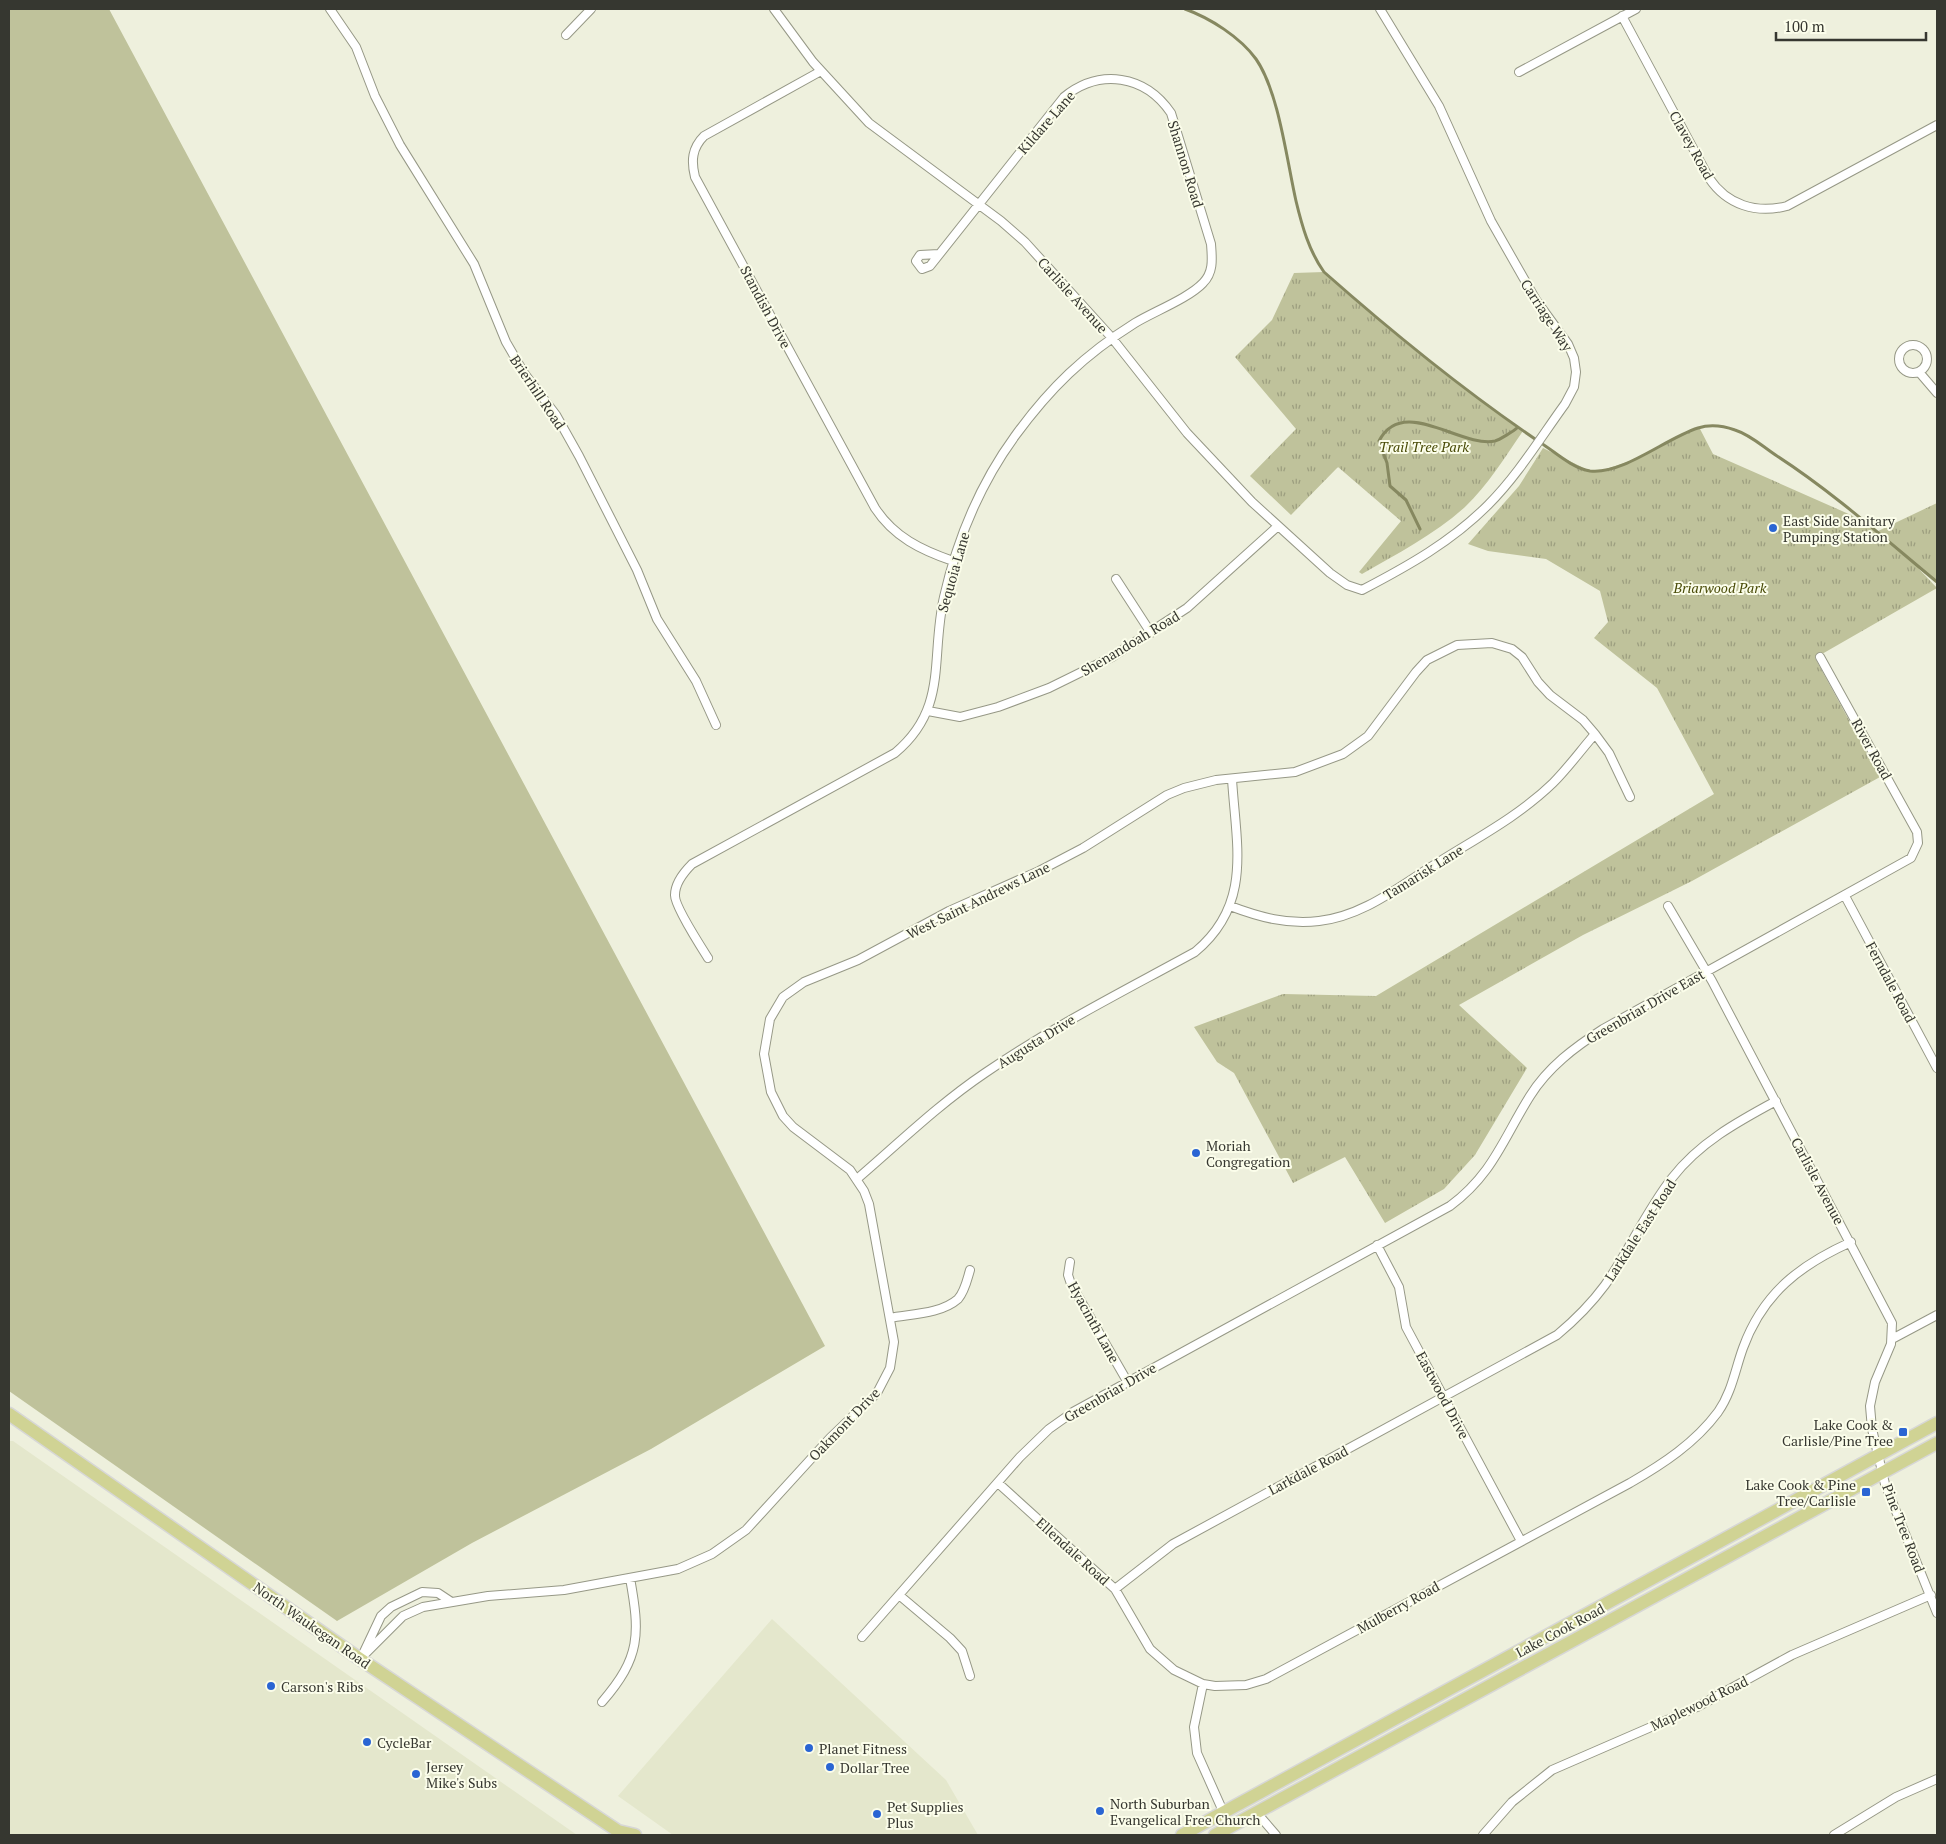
<svg xmlns="http://www.w3.org/2000/svg" width="1946" height="1844" viewBox="0 0 1946 1844" font-family="'PT Serif',serif">
  <style>
    .built { fill: #e4e7cc }
    .grass { fill: #bfc29b }
    .park { fill: url(#park-tufts) }
    .lines { fill: none; stroke-linecap: round; stroke-linejoin: round }
    .stream { stroke: #868860; stroke-width: 3 }
    .minor-casing { stroke: #969886; stroke-width: 10 }
    .primary-casing { stroke: #d7d7d6; stroke-width: 15 }
    .minor { stroke: #fff; stroke-width: 8 }
    .primary { stroke: #d0d394; stroke-width: 12 }
    .poi-dot { fill: #2a65d3; stroke: #fbfdea; stroke-width: 2 }
    .labels { text-anchor: middle; dominant-baseline: central; stroke-width: 4; stroke-linejoin: round; paint-order: stroke }
    .street-label { font-size: 14px; fill: #363730; stroke: #fbfdea }
    .park-label { font-size: 14px; font-style: italic; fill: #484a06; stroke: #fbfdea }
    .poi-label { font-size: 14px; fill: #363730; stroke: #fbfdea; text-anchor: start }
  </style>
  <defs>
    <pattern id="park-tufts" width="24" height="20" patternUnits="userSpaceOnUse" patternTransform="scale(1.25)"><rect width="24" height="20" fill="#bfc29b"/><path d="M3 7l-1-3M5 7V3M7 7l1-3M15 17l-1-3M17 17v-4M19 17l1-3" fill="none" stroke="#9c9e7f"/></pattern>
  </defs>
  <rect width="100%" height="100%" fill="#eef0dd"/>
  <path class="built" d="M 9,1441 L 13,1441 L 577,1835 L 9,1835 Z
    M 772,1619 L 946,1780 L 978,1835 L 673,1835 L 618,1796 Z"/>
  <path class="grass" d="M 9,9 L 109,9 L 825,1346 L 651,1449 L 472,1543 L 337,1621 L 9,1391 Z"/>
  <path class="park" d="M 1324,272 L 1408,345 L 1523,431 C 1505,457 1488,485 1465,507 C 1435,534 1397,554 1362,574 L 1359,572 L 1401,521 L 1338,467 L 1291,515 L 1250,476 L 1296,429 L 1235,357 L 1272,320 L 1294,273 Z
    M 1699,427 L 1713,454 L 1851,515 L 1876,532 L 1937,503 L 1937,583 L 1917,567 L 1937,588 L 1815,658 L 1880,777 L 1692,881 L 1583,935 L 1459,1005 L 1527,1068 L 1475,1155 L 1444,1189 L 1385,1223 L 1345,1157 L 1293,1183 L 1234,1073 L 1217,1062 L 1194,1027 L 1283,994 L 1376,996 L 1714,794 L 1657,688 L 1594,638 L 1608,622 L 1600,591 L 1546,559 L 1488,551 L 1468,544 L 1519,486 L 1543,448 L 1590,471 L 1606,469 L 1639,458 L 1675,437 Z"/>
  <g class="lines">
    <path class="stream" d="M 1185,9 C 1210,18 1240,37 1256,59 C 1279,92 1287,162 1296,201 C 1302,226 1309,251 1324,272 C 1393,333 1464,391 1541,443 C 1555,452 1572,468 1590,471 C 1623,475 1666,438 1698,428 C 1710,424 1724,426 1735,430 C 1751,435 1763,447 1777,456 C 1834,493 1885,539 1937,582
      M 1420,529 L 1406,500 L 1390,486 L 1387,463 L 1379,441 C 1403,395 1460,448 1495,441 C 1499,440 1514,431 1518,427"/>
    <defs>
      <path id="minor" d="M 330,9 L 356,47 L 375,96 L 400,145 L 474,264 L 506,342 L 524,373 L 556,415 L 579,456 L 637,570 L 657,619 L 696,681 L 716,725
        M 774,9 L 813,62 L 869,123 L 1001,221 L 1025,242 L 1112,338 L 1187,433 L 1252,502 L 1330,573 L 1347,585 L 1362,590 C 1408,566 1451,542 1488,505 C 1518,475 1541,437 1565,404 L 1574,387 L 1576,372 L 1574,358 L 1568,344 L 1536,300 L 1491,221 L 1439,106 L 1380,9
        M 1622,16 L 1709,178 C 1727,205 1756,214 1787,206 L 1937,125
        M 566,35 L 591,9
        M 821,71 L 704,136 C 692,148 691,161 695,177 L 875,508 C 894,537 921,550 953,561
        M 1519,72 L 1636,9
        M1899 359a14 14 0 1 1 28 0a14 14 0 1 1-28 0Z
        M 1919,372 L 1937,393
        M 1116,579 L 1151,633
        M 928,711 L 960,717 L 998,707 L 1049,688 L 1112,657 L 1187,608 L 1278,526
        M 1845,896 L 1937,1068
        M 1230,906 C 1259,917 1288,925 1319,921 C 1363,916 1398,887 1434,865 C 1475,839 1518,817 1553,783 C 1568,768 1581,750 1595,734
        M 1668,906 L 1712,981 L 1892,1323 L 1891,1344 L 1875,1382 L 1870,1406 L 1872,1429 L 1885,1484 L 1937,1613
        M 708,958 C 701,947 674,905 675,895 C 675,883 684,872 692,864 L 895,753 C 949,708 930,658 944,597 C 957,540 980,484 1015,436 C 1050,388 1084,355 1135,323 C 1153,312 1189,298 1203,283 C 1214,272 1212,258 1211,244 L 1171,113 C 1145,75 1100,68 1064,97 L 930,266 L 922,269 L 916,261 L 920,255 L 939,254
        M 857,1179 C 899,1143 939,1104 985,1073 C 1052,1027 1124,991 1195,952 C 1253,904 1236,845 1232,779
        M 1377,1245 L 1399,1287 L 1406,1327 L 1521,1541
        M 1070,1262 L 1068,1275 L 1071,1284 L 1127,1381
        M 890,1318 C 911,1314 941,1314 958,1299 C 965,1291 967,1280 970,1270
        M 1892,1339 L 1937,1315
        M 998,1483 L 1115,1589 L 1150,1649 L 1174,1670 L 1203,1684 L 1215,1686 L 1246,1685 L 1266,1679 L 1630,1483 C 1663,1464 1695,1443 1718,1412 C 1732,1392 1735,1370 1743,1348 C 1763,1293 1800,1265 1851,1242
        M 1115,1589 L 1173,1544 L 1557,1335 C 1575,1320 1591,1304 1605,1285 C 1629,1251 1646,1211 1672,1178 C 1699,1143 1737,1122 1776,1101
        M 899,1595 L 950,1638 L 962,1651 L 970,1676
        M 862,1637 L 1020,1457 L 1049,1429 L 1073,1412 L 1450,1206 C 1493,1174 1503,1139 1530,1096 C 1548,1067 1575,1047 1603,1029 L 1911,858 L 1918,843 L 1917,832 L 1820,657
        M 364,1652 L 381,1616 L 391,1607 L 422,1592 L 438,1593 L 450,1601
        M 360,1659 L 403,1616 L 423,1607 L 488,1596 L 564,1590 L 678,1569 L 712,1554 L 746,1530 L 830,1438 L 877,1393 L 890,1368 L 894,1342 L 869,1204 L 864,1191 L 850,1170 L 793,1127 L 783,1116 L 771,1092 L 764,1054 L 770,1019 L 783,997 L 804,982 L 858,960 L 949,911 L 1039,871 L 1083,848 L 1167,795 L 1184,788 L 1216,780 L 1295,772 L 1343,754 L 1368,736 L 1416,672 L 1427,660 L 1457,645 L 1492,643 L 1512,649 L 1522,657 L 1538,682 L 1550,695 L 1583,720 L 1595,734 L 1609,753 L 1630,797
        M 1203,1684 L 1194,1727 L 1197,1753 L 1230,1827
        M 602,1702 C 641,1657 640,1634 630,1578
        M 1257,1813 L 1276,1835
        M 1483,1835 L 1512,1802 L 1552,1770 L 1697,1707 L 1792,1655 L 1931,1595
        M 1834,1835 L 1896,1797 L 1937,1779"/>
      <path id="primary" d="M 9,1414 L 360,1659 L 618,1831 L 635,1835
        M 1182,1835 L 1937,1423
        M 1215,1835 L 1937,1443"/>
    </defs>
    <use href="#minor" class="minor-casing"/>
    <use href="#primary" class="primary-casing"/>
    <use href="#minor" class="minor"/>
    <use href="#primary" class="primary"/>
  </g>
  <g class="poi-dot">
    <circle cx="1773" cy="528" r="5"/>
    <circle cx="1196" cy="1153" r="5"/>
    <rect x="1898" y="1427" width="10" height="10" rx="2.5"/>
    <rect x="1861" y="1487" width="10" height="10" rx="2.5"/>
    <circle cx="271" cy="1686" r="5"/>
    <circle cx="367" cy="1742" r="5"/>
    <circle cx="809" cy="1748" r="5"/>
    <circle cx="830" cy="1767" r="5"/>
    <circle cx="416" cy="1774" r="5"/>
    <circle cx="1100" cy="1811" r="5"/>
    <circle cx="877" cy="1814" r="5"/>
  </g>
  <g class="labels">
    <g class="street-label">
      <text transform="translate(1046 122) rotate(-49)">Kildare Lane</text>
      <text transform="translate(1692 145) rotate(61)">Clavey Road</text>
      <text transform="translate(1186 164) rotate(73)">Shannon Road</text>
      <text transform="translate(1073 295) rotate(48)">Carlisle Avenue</text>
      <text transform="translate(766 307) rotate(62)">Standish Drive</text>
      <text transform="translate(1547 315) rotate(57)">Carriage Way</text>
      <text transform="translate(538 392) rotate(56)">Brierhill Road</text>
      <text transform="translate(953 572) rotate(-74)">Sequoia Lane</text>
      <text transform="translate(1130 643) rotate(-31)">Shenandoah Road</text>
      <text transform="translate(1872 749) rotate(61)">River Road</text>
      <text transform="translate(1423 872) rotate(-32)">Tamarisk Lane</text>
      <text transform="translate(978 900) rotate(-26)">West Saint Andrews Lane</text>
      <text transform="translate(1891 982) rotate(62)">Ferndale Road</text>
      <text transform="translate(1645 1006) rotate(-30)">Greenbriar Drive East</text>
      <text transform="translate(1036 1041) rotate(-32)">Augusta Drive</text>
      <text transform="translate(1818 1181) rotate(62)">Carlisle Avenue</text>
      <text transform="translate(1640 1230) rotate(-57)">Larkdale East Road</text>
      <text transform="translate(1094 1322) rotate(61)">Hyacinth Lane</text>
      <text transform="translate(1110 1392) rotate(-30)">Greenbriar Drive</text>
      <text transform="translate(1443 1395) rotate(62)">Eastwood Drive</text>
      <text transform="translate(844 1424) rotate(-46)">Oakmont Drive</text>
      <text transform="translate(1308 1470) rotate(-28)">Larkdale Road</text>
      <text transform="translate(1904 1528) rotate(69)">Pine Tree Road</text>
      <text transform="translate(1073 1551) rotate(42)">Ellendale Road</text>
      <text transform="translate(1398 1607) rotate(-29)">Mulberry Road</text>
      <text transform="translate(312 1625) rotate(35)">North Waukegan Road</text>
      <text transform="translate(1560 1630) rotate(-28)">Lake Cook Road</text>
      <text transform="translate(1699 1703) rotate(-26)">Maplewood Road</text>
    </g>
    <g class="park-label">
      <text x="1424" y="446">Trail Tree Park</text>
      <text x="1720" y="587">Briarwood Park</text>
    </g>
    <g class="poi-label">
      <text x="1783" y="520">East Side Sanitary<tspan x="1783" dy="16">Pumping Station</tspan></text>
      <text x="1206" y="1145">Moriah<tspan x="1206" dy="16">Congregation</tspan></text>
      <text x="1893" y="1424" text-anchor="end">Lake Cook &amp;<tspan x="1893" dy="16">Carlisle/Pine Tree</tspan></text>
      <text x="1856" y="1484" text-anchor="end">Lake Cook &amp; Pine<tspan x="1856" dy="16">Tree/Carlisle</tspan></text>
      <text x="281" y="1686">Carson's Ribs</text>
      <text x="377" y="1742">CycleBar</text>
      <text x="819" y="1748">Planet Fitness</text>
      <text x="426" y="1766">Jersey<tspan x="426" dy="16">Mike's Subs</tspan></text>
      <text x="840" y="1767">Dollar Tree</text>
      <text x="1110" y="1803">North Suburban<tspan x="1110" dy="16">Evangelical Free Church</tspan></text>
      <text x="887" y="1806">Pet Supplies<tspan x="887" dy="16">Plus</tspan></text>
    </g>
  </g>
  <rect width="1946" height="1844" fill="none" stroke="#363730" stroke-width="20"/>
  <path d="M1776 32v8h150v-8" fill="none" stroke="#363730" stroke-width="2.5"/>
  <text x="1784" y="32" font-size="15" fill="#363730" stroke="#fbfdea" stroke-width="4" paint-order="stroke">100 m</text>
</svg>
